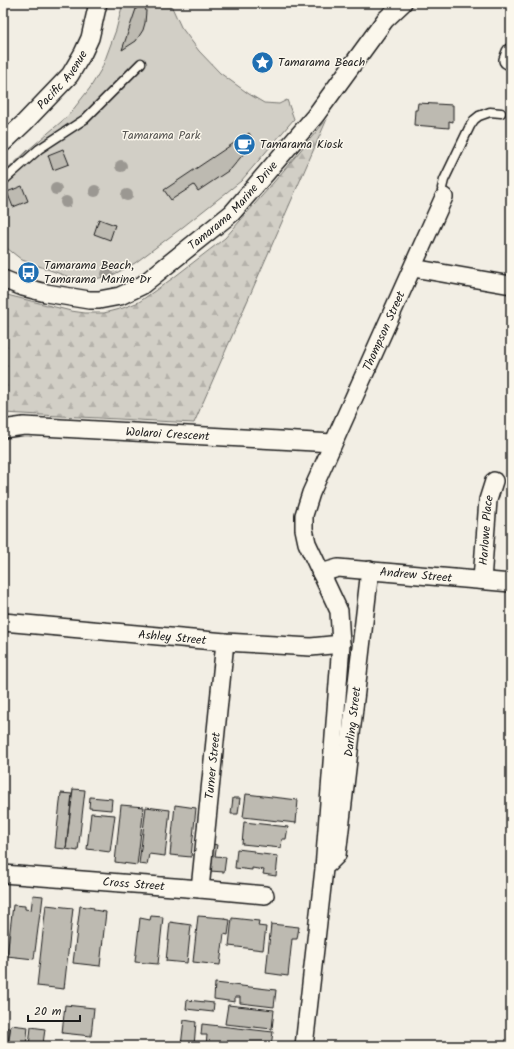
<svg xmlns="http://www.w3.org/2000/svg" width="514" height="1049" viewBox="0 0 514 1049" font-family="Kalam,sans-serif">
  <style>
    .green { fill: #d2cfc6; stroke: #777671 }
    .forest { fill: url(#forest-firs); stroke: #777671 }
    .building { fill: #bdbab1; stroke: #1c1c1c }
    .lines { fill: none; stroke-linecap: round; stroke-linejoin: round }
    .service-casing { stroke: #1c1c1c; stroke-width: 11 }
    .minor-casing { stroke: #1c1c1c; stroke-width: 20 }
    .service { stroke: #fbf7ec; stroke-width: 8 }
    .minor { stroke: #fbf7ec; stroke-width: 17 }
    .tree { fill: #9b9892 }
    .labels { text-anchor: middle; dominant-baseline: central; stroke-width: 3; stroke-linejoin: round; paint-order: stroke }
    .poi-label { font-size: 12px; fill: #1c1c1c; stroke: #fbf7ec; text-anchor: start }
    .street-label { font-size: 12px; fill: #1c1c1c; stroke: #fbf7ec }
    .park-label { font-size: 12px; fill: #53524f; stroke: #fbf7ec }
  </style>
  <defs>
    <pattern id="forest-firs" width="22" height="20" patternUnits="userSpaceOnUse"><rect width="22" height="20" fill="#d2cfc6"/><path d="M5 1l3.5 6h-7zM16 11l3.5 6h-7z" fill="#b4b1aa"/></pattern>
  </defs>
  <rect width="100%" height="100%" fill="#f2eee4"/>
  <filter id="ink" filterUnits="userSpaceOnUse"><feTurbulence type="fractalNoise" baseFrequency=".025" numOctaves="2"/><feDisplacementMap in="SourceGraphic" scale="8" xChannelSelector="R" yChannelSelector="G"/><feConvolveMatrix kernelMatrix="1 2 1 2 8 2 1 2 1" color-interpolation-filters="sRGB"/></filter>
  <g filter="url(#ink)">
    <path class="green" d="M 123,3 L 170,3 L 181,27 L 199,51 L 220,73 L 249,94 L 264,103 L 279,104 L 287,100 L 294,119 L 241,181 L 179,230 L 135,263 L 111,276 L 88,280 L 69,277 L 22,260 L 3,245 L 3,174 L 27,151 L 68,116 L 90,88 L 102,68 L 116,30 Z"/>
    <path class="forest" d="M 327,119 L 194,423 L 3,413 L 3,294 L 71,311 L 85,313 L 104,313 L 123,308 L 139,302 L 173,278 L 225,238 L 268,189 Z"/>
    <path class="building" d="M 138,3 L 144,3 L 146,11 L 145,23 L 143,30 L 136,41 L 122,50 Z
      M 418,103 L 453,105 L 453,122 L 449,121 L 449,128 L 414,125 L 415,110 L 417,110 Z
      M 249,133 L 256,144 L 245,152 L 231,169 L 198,191 L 194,185 L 171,200 L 164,190 Z
      M 63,149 L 69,164 L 53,170 L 48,155 Z
      M 22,186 L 28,201 L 13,207 L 7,192 Z
      M 99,219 L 115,225 L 110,240 L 94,234 Z
      M 73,789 L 85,790 L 78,851 L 66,849 Z
      M 61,793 L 72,794 L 66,849 L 55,848 Z
      M 246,794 L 298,800 L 296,823 L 243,817 Z
      M 90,797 L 112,799 L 111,810 L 89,808 Z
      M 233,798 L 240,798 L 238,814 L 231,814 Z
      M 121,805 L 144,807 L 137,865 L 115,862 Z
      M 175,805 L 196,808 L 191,857 L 170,855 Z
      M 146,807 L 170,810 L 165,856 L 149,854 L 147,865 L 139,864 Z
      M 91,813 L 115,815 L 110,852 L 87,849 Z
      M 244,822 L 288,827 L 286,839 L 282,839 L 281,848 L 242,844 Z
      M 213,844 L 217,845 L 215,856 L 226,857 L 224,872 L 210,871 Z
      M 237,849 L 254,851 L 254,853 L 278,856 L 276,876 L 263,874 L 264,870 L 252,868 L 252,870 L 235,868 Z
      M 33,895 L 43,896 L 41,913 L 40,913 L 34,959 L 7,956 L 13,905 L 25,906 L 25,909 L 31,910 Z
      M 46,905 L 73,908 L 64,989 L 37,986 Z
      M 80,906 L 94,908 L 94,910 L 106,912 L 100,966 L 73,963 Z
      M 151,916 L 163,917 L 158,964 L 135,962 L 140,918 L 150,920 Z
      M 198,916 L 224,918 L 224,919 L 230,920 L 228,935 L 224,934 L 220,965 L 193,962 Z
      M 232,918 L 259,921 L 258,926 L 266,927 L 263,950 L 229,946 Z
      M 170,922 L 191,925 L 187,963 L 166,961 Z
      M 271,924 L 299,927 L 297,939 L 292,939 L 288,976 L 266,973 Z
      M 215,983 L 276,990 L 274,1007 L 240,1003 L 240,997 L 235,997 L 235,1002 L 214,999 Z
      M 187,1000 L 214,1003 L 213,1012 L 186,1009 Z
      M 65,1005 L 94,1008 L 91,1036 L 62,1033 Z
      M 228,1005 L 274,1010 L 272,1029 L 225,1024 Z
      M 184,1020 L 196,1022 L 194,1046 L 181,1046 Z
      M 202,1024 L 273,1032 L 271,1046 L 206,1046 L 207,1035 L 201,1035 Z
      M 11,1025 L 28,1027 L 26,1046 L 8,1046 Z
      M 31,1027 L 45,1029 L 43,1044 L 56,1046 L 29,1046 Z
      M 3,1028 L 10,1028 L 8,1046 L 3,1046 Z"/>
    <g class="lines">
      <defs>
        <path id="service" d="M 3,181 L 39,149 L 85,119 L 141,63
          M 444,197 L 442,188 L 444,180 L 470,126 L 474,120 L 479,116 L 490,112 L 501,113"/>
        <g id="minor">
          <path d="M 508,60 L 511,52"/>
          <path id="s1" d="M 3,143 L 24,123 L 70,75 L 83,53 L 90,38 L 98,3"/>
          <path d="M 413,268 L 511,285"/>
          <path id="s2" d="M 3,279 L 23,287 L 46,293 L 89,300 L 99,300 L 120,296 L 141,286 L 232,213 L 315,116 L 385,20 L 403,3"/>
          <path id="s3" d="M 3,429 L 24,426 L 333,443"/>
          <path id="s4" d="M 321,573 L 338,568 L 511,583"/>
          <path id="s5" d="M 482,580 L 488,500 L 494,481"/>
          <path id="s6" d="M 3,622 L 225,642 L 311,647 L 341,644"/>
          <path id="s7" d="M 328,864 L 337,855 L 370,570"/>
          <path id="s8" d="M 3,874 L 200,889 L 265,895"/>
          <path id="s9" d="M 200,889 L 225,642"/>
          <path id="s10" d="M 304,1046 L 324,869 L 341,644 L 339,611 L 307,543 L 304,529 L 304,515 L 311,493 L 444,197"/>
        </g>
      </defs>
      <use href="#service" class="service-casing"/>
      <use href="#minor" class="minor-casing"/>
      <use href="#service" class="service"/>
      <use href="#minor" class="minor"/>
    </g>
    <g class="tree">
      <circle cx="121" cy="166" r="6"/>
      <circle cx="56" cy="189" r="6"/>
      <circle cx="95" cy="191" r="6"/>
      <circle cx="127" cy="195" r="6"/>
      <circle cx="66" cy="202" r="6"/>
      <circle cx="107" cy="274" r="6"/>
    </g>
  </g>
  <defs>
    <symbol id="sight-disc" viewBox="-11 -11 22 22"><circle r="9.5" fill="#1f6fb2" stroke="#fbf7ec"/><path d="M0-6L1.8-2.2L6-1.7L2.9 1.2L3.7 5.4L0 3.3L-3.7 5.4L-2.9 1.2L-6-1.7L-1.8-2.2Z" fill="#fff"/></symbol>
    <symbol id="cafe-disc" viewBox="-11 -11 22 22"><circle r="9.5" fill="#1f6fb2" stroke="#fbf7ec"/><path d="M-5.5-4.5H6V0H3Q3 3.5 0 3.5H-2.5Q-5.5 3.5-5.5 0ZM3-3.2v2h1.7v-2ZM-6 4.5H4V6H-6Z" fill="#fff"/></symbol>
    <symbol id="bus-disc" viewBox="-11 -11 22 22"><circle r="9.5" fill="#1f6fb2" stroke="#fbf7ec"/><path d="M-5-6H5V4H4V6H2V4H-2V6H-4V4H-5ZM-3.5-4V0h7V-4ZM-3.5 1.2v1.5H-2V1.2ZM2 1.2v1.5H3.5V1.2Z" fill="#fff"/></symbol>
  </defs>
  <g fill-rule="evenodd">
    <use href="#sight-disc" x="250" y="50" width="25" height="25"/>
    <use href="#cafe-disc" x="232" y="132" width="25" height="25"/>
    <use href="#bus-disc" x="16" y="260" width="25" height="25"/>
  </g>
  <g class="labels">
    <g class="poi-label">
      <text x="278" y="62">Tamarama Beach</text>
      <text x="260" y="144">Tamarama Kiosk</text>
      <text x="44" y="265">Tamarama Beach,<tspan x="44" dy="14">Tamarama Marine Dr</tspan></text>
    </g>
    <g class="street-label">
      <text stroke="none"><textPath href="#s1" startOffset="87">Pacific Avenue</textPath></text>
      <text stroke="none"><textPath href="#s2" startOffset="266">Tamarama Marine Drive</textPath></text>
      <text stroke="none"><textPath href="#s10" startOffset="741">Thompson Street</textPath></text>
      <text stroke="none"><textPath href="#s3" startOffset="165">Wolaroi Crescent</textPath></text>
      <text stroke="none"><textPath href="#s5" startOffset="50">Harlowe Place</textPath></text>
      <text stroke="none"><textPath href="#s4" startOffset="96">Andrew Street</textPath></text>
      <text stroke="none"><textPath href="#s6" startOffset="170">Ashley Street</textPath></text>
      <text stroke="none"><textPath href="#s7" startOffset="147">Darling Street</textPath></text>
      <text stroke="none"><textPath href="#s9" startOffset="124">Turner Street</textPath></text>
      <text stroke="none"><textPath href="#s8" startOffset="131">Cross Street</textPath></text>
    </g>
    <g class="park-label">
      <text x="161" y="135">Tamarama Park</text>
    </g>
  </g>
  <rect width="514" height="1049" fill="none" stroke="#fbf7ec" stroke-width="16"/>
  <rect x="8" y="8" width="498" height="1033" fill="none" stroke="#1c1c1c" stroke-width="1.5" filter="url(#ink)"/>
  <path d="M28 1015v6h52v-6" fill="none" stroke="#1c1c1c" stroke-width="2"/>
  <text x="34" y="1015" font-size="12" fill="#1c1c1c" stroke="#fbf7ec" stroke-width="3" paint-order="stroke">20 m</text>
</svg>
